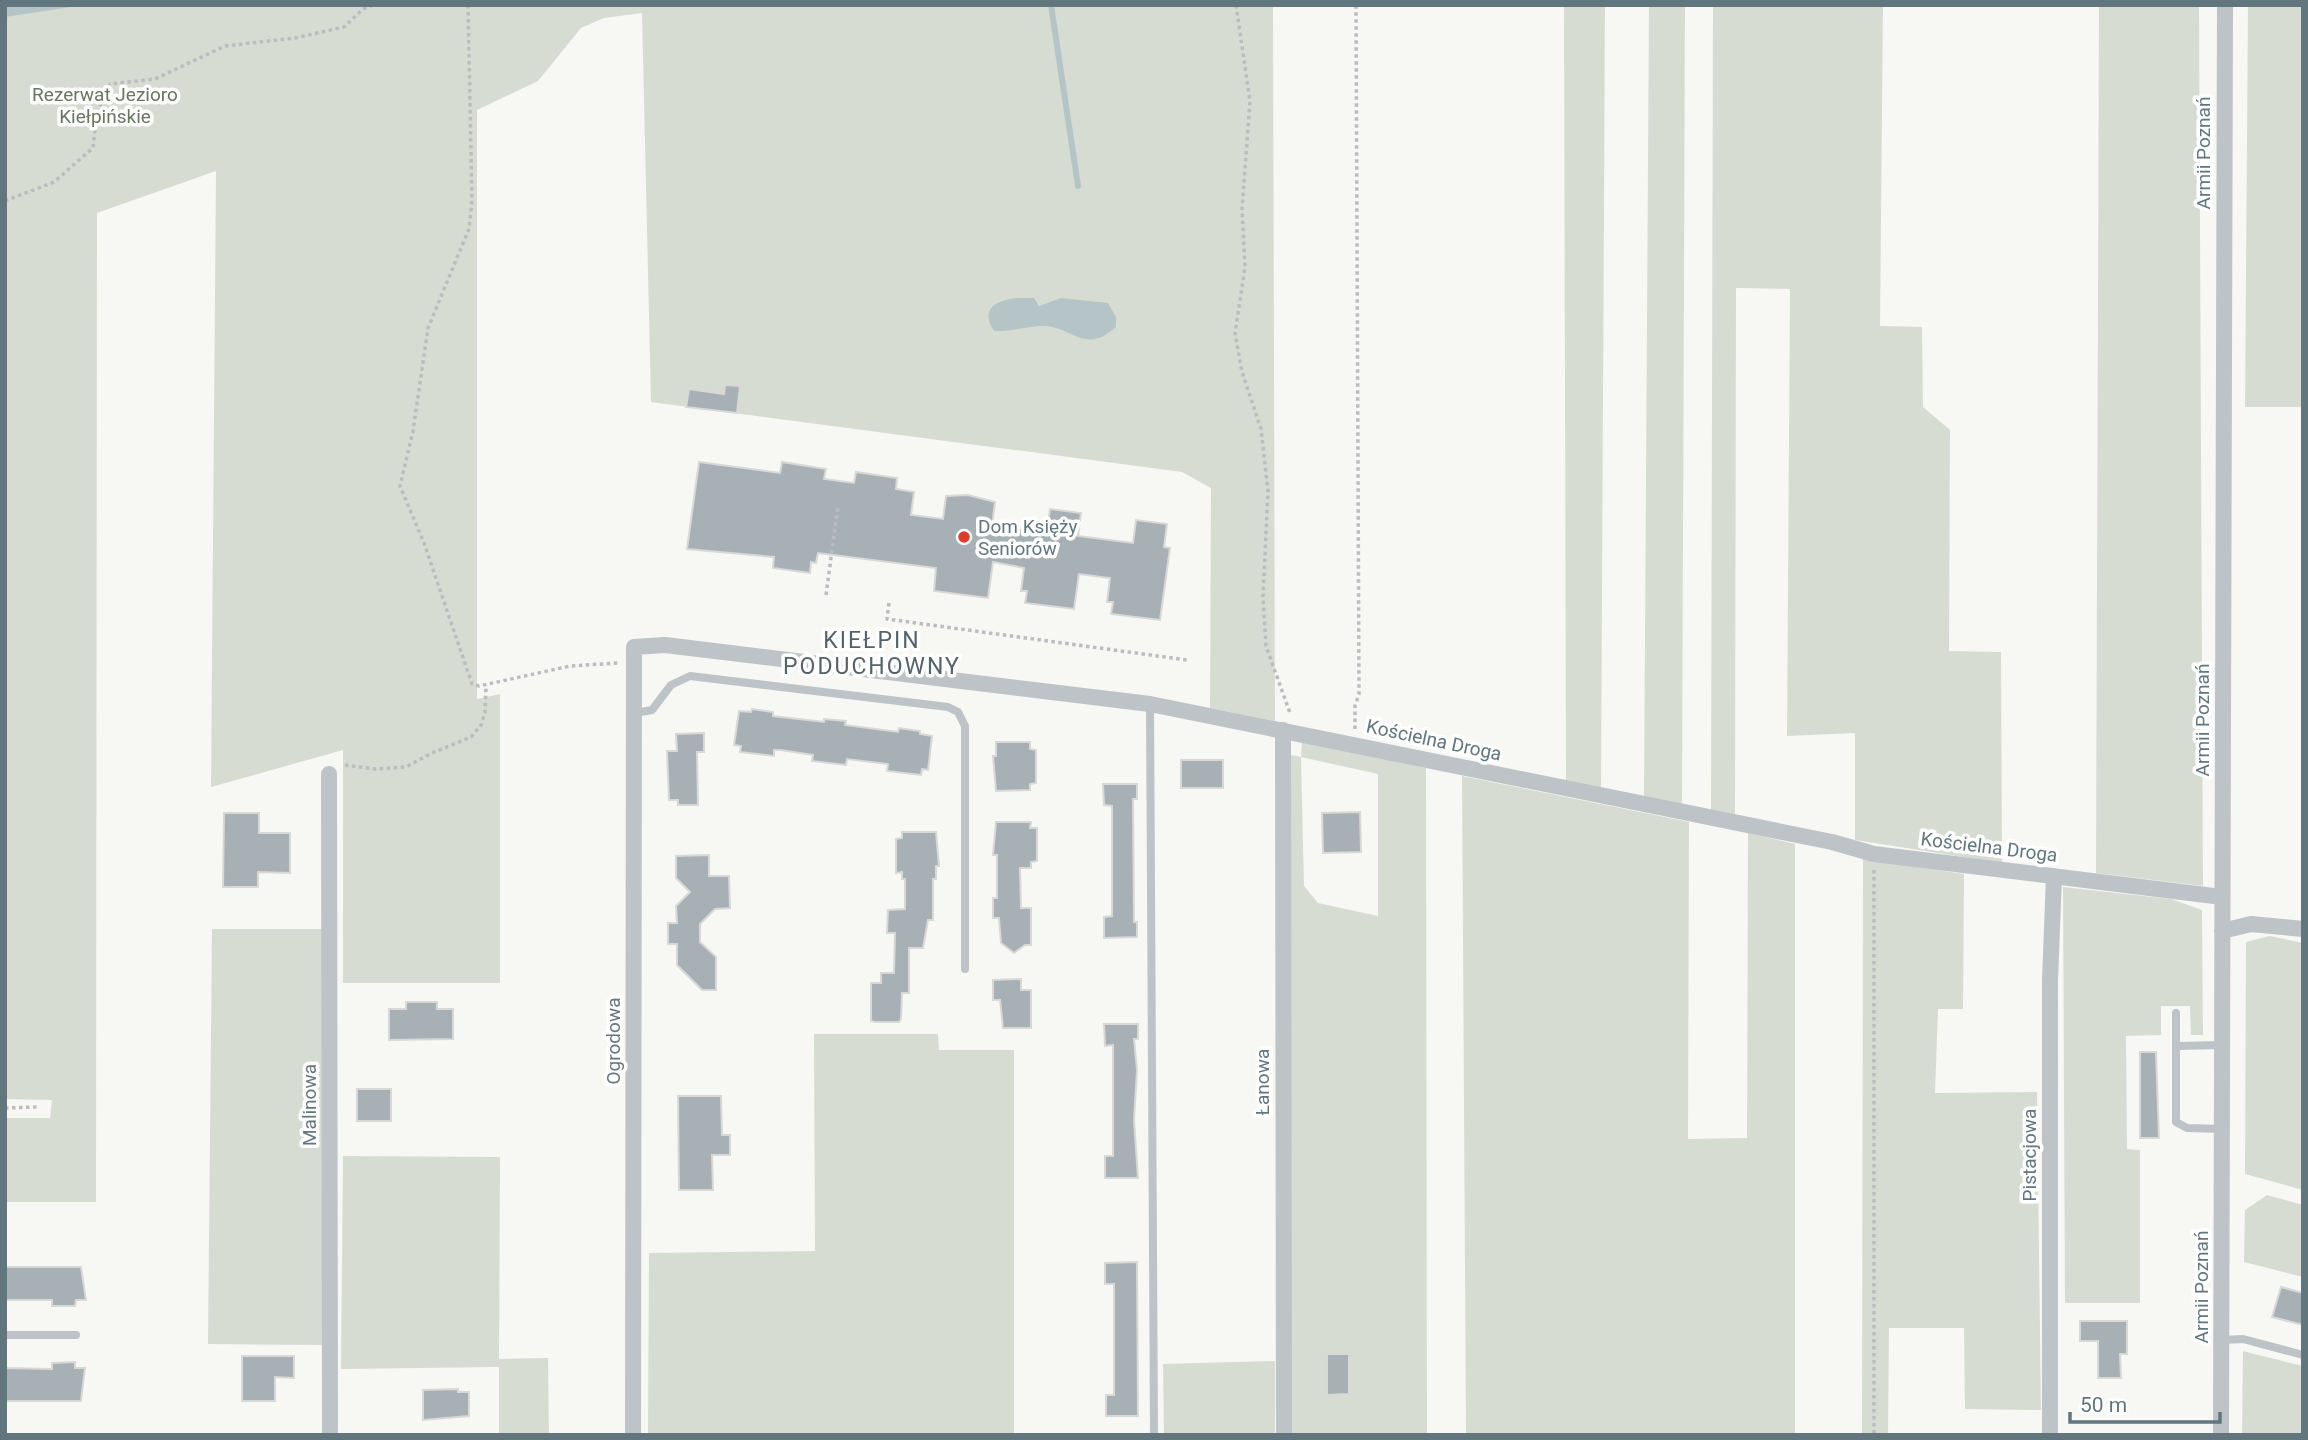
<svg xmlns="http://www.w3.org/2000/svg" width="2308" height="1440" viewBox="0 0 2308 1440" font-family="Roboto,sans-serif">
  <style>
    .green { fill: #d7dcd3; fill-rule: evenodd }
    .water { fill: #b5c5c7 }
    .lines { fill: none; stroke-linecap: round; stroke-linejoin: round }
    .stream { stroke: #b5c5c7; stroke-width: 6 }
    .building { fill: #a7b1b5; stroke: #d8d8d6; stroke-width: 2 }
    .path { stroke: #babdbf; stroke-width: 3.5; stroke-dasharray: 3.5 3.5; stroke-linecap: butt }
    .lane { stroke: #bdc3c6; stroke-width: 8 }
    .street { stroke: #bdc3c6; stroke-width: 16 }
    .poi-dot { fill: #e03c2b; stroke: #fff; stroke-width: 2.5 }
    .labels { text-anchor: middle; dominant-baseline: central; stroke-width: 7; stroke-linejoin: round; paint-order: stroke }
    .park-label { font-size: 19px; fill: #687761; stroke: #fff }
    .street-label { font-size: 19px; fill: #62767e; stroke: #fff }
    .poi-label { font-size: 19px; fill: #62767e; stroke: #fff; text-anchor: start }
    .quarter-label { font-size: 23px; letter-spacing: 2px; fill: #54636a; stroke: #fff }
  </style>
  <rect width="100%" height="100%" fill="#f7f7f4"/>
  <path class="green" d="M 5,5 L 1273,5 L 1275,721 L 1210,708 L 1211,488 L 1182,472 L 651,402 L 642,13 L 604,18 L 581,28 L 538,81 L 477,110 L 477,699 L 500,694 L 500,983 L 343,983 L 343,750 L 211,787 L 216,171 L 97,213 L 96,1202 L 5,1202 L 5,1118 L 50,1118 L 52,1100 L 5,1099 Z
    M 1564,5 L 1605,5 L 1601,790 L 1566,781 Z
    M 1649,5 L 1685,5 L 1682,804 L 1644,797 Z
    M 1713,5 L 1883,5 L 1880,326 L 1922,327 L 1923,407 L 1950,430 L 1949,651 L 2001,652 L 2002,863 L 1855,840 L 1855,733 L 1787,736 L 1790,289 L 1736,288 L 1735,815 L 1711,810 Z
    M 2099,5 L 2199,5 L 2203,886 L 2096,873 Z
    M 2248,5 L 2303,5 L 2303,407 L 2245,407 Z
    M 1302,741 L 1426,768 L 1427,1435 L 1291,1435 L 1291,755 L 1301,757 ZM 1301,757 L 1378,774 L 1378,916 L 1318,903 L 1304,886 Z
    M 1462,776 L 1689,822 L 1688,1139 L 1747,1138 L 1748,833 L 1795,844 L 1795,1435 L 1466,1435 Z
    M 1863,859 L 1964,874 L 1963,1009 L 1938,1009 L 1935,1093 L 2037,1092 L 2041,1410 L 1965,1409 L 1964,1328 L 1889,1328 L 1888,1435 L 1862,1435 Z
    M 2063,887 L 2171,899 L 2202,910 L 2203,1035 L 2191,1035 L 2190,1006 L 2161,1006 L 2161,1035 L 2126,1036 L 2127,1149 L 2140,1150 L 2140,1303 L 2065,1303 Z
    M 212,929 L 327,929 L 327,1345 L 208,1344 Z
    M 2270,936 L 2303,943 L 2303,1190 L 2245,1174 L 2246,942 Z
    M 814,1034 L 938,1034 L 939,1050 L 1014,1050 L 1014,1435 L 648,1435 L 649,1253 L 815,1251 Z
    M 343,1156 L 500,1157 L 499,1359 L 548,1358 L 549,1435 L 499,1435 L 499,1367 L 341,1369 Z
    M 2267,1195 L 2303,1205 L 2303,1277 L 2244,1262 L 2245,1210 Z
    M 2243,1351 L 2303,1366 L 2303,1435 L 2242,1435 Z
    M 1275,1361 L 1275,1435 L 1164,1435 L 1163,1364 Z"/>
  <path class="water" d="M 5,5 L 84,5 L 5,17 Z
    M 1016,298 L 1034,298 L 1039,306 L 1061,298 L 1108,303 L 1116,317 L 1116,327 C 1085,355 1073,327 1044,326 C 1027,326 1011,332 994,331 C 980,309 995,301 1016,298 Z"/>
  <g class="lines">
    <path class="stream" d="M 1051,5 L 1078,186"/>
  </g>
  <path class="building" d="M 725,385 L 740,386 L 737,413 L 686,407 L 689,389 L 724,394 Z
    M 699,462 L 780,473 L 782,462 L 826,469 L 824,479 L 854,483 L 856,472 L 897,478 L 896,489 L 914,492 L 911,515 L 943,519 L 946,496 L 968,495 L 995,502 L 992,525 L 1047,532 L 1050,509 L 1081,513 L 1078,536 L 1133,543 L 1136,520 L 1167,524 L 1164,547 L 1170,548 L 1160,620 L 1111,614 L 1113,602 L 1107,602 L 1110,578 L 1079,574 L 1074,609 L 1025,603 L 1027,591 L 1021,591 L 1024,568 L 993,562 L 988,598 L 934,591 L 936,568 L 818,553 L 816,563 L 811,562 L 810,573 L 773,568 L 774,557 L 687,549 Z
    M 752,709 L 773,712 L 773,716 L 824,722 L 824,719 L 846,721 L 845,725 L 898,732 L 899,728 L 920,731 L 920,734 L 932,736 L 928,770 L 922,769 L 921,775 L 887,771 L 888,764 L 847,759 L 846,765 L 812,761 L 813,755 L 781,750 L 774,750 L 774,756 L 740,752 L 741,746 L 734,745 L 739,711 L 751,712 Z
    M 704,733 L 704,752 L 697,752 L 698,805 L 678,805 L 678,800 L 669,800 L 667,751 L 677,751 L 676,734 Z
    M 996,742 L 1030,742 L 1030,749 L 1036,750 L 1036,783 L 1030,784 L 1030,790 L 996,791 L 993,756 L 996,756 Z
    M 1181,760 L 1223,760 L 1223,788 L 1181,788 Z
    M 1103,784 L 1137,784 L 1137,799 L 1133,799 L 1134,922 L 1137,922 L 1137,937 L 1104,938 L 1104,917 L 1112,916 L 1112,806 L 1104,805 Z
    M 1360,812 L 1361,852 L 1323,853 L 1322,813 Z
    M 224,813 L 259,813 L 259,833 L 290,833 L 290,873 L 258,872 L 258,887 L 223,887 Z
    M 996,822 L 1031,822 L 1030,828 L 1037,828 L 1037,861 L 1031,862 L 1031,868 L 1020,868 L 1021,908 L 1031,908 L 1031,945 L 1025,945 L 1014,953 L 1001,943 L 999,918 L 993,918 L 993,898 L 997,898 L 997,855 L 993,855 Z
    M 902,832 L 936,832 L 939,866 L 936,866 L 936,879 L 933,879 L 933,920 L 928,920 L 923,948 L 909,948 L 909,993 L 902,993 L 901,1019 L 899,1022 L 875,1022 L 871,1021 L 871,983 L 881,983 L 881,973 L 894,973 L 895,933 L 887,933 L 888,910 L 905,909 L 905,879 L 902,879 L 902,872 L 896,873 L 896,839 L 902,838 Z
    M 709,855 L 709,876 L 729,876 L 730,908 L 715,909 L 700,924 L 700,942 L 716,957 L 716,990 L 702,990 L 677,965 L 677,944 L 668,944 L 668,923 L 677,923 L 676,906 L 690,892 L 676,878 L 676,856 Z
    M 1021,979 L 1021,990 L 1031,990 L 1031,1028 L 1003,1028 L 1000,1000 L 993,1000 L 993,980 Z
    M 406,1002 L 437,1002 L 437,1009 L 453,1009 L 453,1039 L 389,1040 L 389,1009 L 406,1009 Z
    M 1104,1024 L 1138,1024 L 1138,1039 L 1134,1039 L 1137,1070 L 1134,1120 L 1138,1178 L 1105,1178 L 1105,1156 L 1113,1156 L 1113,1045 L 1105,1046 Z
    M 2140,1052 L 2156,1052 L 2159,1138 L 2140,1138 Z
    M 357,1089 L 391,1089 L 391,1121 L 357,1121 Z
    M 678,1096 L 721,1096 L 722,1135 L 730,1135 L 730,1155 L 712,1155 L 713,1190 L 679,1190 Z
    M 1137,1262 L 1138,1416 L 1106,1416 L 1106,1395 L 1114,1395 L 1114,1284 L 1105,1284 L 1105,1263 Z
    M 5,1267 L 81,1267 L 86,1300 L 76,1300 L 75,1306 L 52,1306 L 52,1300 L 5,1300 Z
    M 2281,1287 L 2303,1293 L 2303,1325 L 2272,1317 Z
    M 2080,1321 L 2127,1321 L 2127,1354 L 2120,1354 L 2121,1378 L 2098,1378 L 2098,1341 L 2080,1341 Z
    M 1327,1354 L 1349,1354 L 1349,1394 L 1327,1395 Z
    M 242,1356 L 294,1356 L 294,1378 L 275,1377 L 275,1401 L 242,1401 Z
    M 75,1362 L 75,1368 L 85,1368 L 81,1401 L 5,1401 L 5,1368 L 52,1369 L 52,1363 Z
    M 458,1389 L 458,1392 L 469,1392 L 469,1416 L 423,1420 L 423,1390 Z"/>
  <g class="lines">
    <path class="path" d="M 468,5 L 472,200 L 469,229 L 428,328 L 413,431 L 400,486 L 424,543 L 472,684 L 479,686 L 570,666 L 618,663
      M 1236,5 L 1250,101 L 1242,209 L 1245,267 L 1235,333 L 1242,372 L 1261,429 L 1268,491 L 1263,597 L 1266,646 L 1290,713
      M 5,201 L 54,182 L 93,148 L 97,112 L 110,84 L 155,79 L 225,46 L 295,38 L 344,27 L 363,9 L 373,5
      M 826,595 L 838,506
      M 889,603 L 887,619 L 1187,660
      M 1355,729 L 1355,706 L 1359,694 L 1356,5
      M 345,765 L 375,769 L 406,767 L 432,753 L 471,737 L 481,725 L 485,713 L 486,685
      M 1874,870 L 1874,1435
      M 5,1108 L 37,1107"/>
    <path class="lane" d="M 1150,704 L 1154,1435
      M 635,713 L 652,710 L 671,685 L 690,676 L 948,707 L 958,712 L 965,726 L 965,969
      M 2176,1013 L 2176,1122 L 2187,1128 L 2221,1129
      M 2176,1046 L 2222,1045
      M 5,1335 L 76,1335
      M 2222,1340 L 2243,1339 L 2303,1355"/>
    <path class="street" d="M 1283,730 L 1284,1435
      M 329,774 L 330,1435
      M 2222,931 L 2251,924 L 2303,929
      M 633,1435 L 634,647 L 665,645 L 1150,704 L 1832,842 L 1874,854 L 2222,897
      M 2050,1435 L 2050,980 L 2054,876
      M 2221,1435 L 2225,5"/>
  </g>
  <circle class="poi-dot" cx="964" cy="537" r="7"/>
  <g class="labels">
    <g class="park-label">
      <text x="105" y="94">Rezerwat Jezioro<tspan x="105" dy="22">Kiełpińskie</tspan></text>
    </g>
    <g class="street-label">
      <text transform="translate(2203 153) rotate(-90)">Armii Poznań</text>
      <text transform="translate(2202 720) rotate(-90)">Armii Poznań</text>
      <text transform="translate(1434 740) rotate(12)">Kościelna Droga</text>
      <text transform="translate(1989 847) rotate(7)">Kościelna Droga</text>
      <text transform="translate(613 1041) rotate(-90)">Ogrodowa</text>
      <text transform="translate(1262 1082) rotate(-90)">Łanowa</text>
      <text transform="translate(309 1105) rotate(-90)">Malinowa</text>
      <text transform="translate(2029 1155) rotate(-90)">Pistacjowa</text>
      <text transform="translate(2201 1287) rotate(-90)">Armii Poznań</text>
    </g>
    <g class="poi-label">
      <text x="978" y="526">Dom Księży<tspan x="978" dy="22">Seniorów</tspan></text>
    </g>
    <g class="quarter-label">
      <text x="872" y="640">KIEŁPIN<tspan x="872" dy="26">PODUCHOWNY</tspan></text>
    </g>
  </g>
  <rect width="2308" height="1440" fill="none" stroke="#62767e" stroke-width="14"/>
  <path d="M2070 1412v10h150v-10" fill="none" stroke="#62767e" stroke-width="3.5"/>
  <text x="2080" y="1412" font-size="21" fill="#62767e" stroke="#ffffff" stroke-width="5" paint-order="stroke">50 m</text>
</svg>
